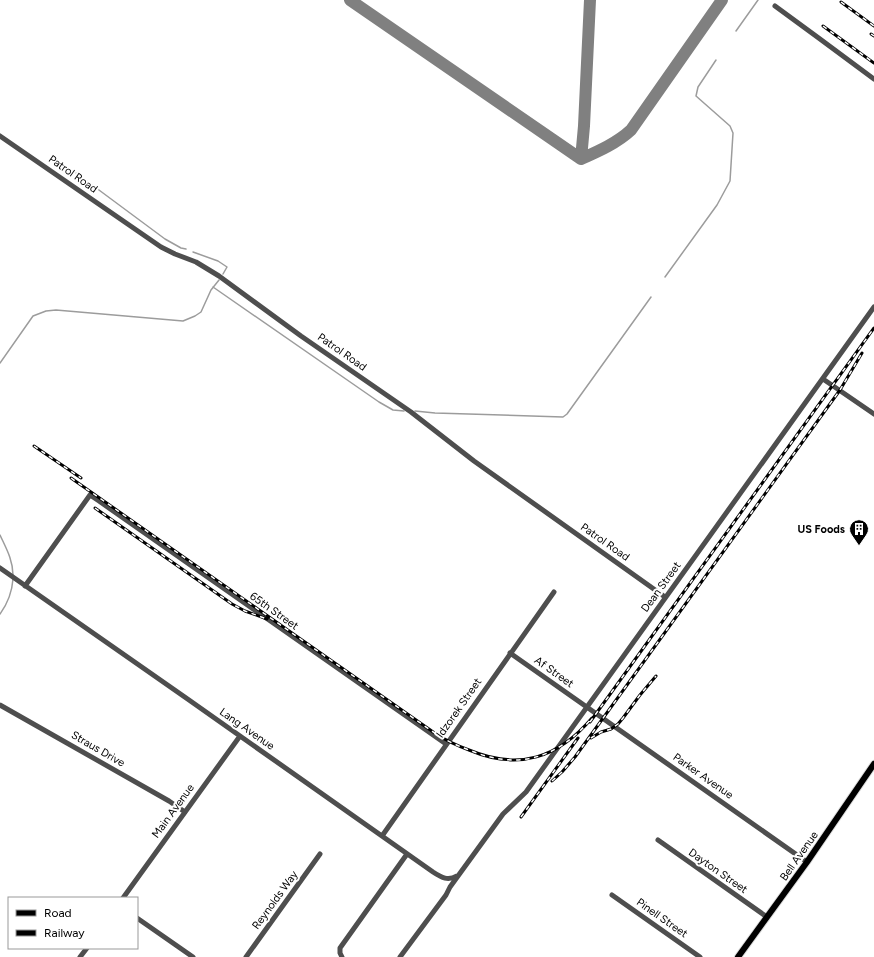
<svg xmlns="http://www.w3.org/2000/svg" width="874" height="957" viewBox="0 0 874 957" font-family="Figtree,sans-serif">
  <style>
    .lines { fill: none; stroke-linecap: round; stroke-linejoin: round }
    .stream { stroke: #9c9c9c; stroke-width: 1.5 }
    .taxiway { stroke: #808080; stroke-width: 12 }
    .major-casing { stroke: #dbdbdb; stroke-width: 8 }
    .minor { stroke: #4e4e4e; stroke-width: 5 }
    .major { stroke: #000; stroke-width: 6 }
    .rail-casing { stroke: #000; stroke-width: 3 }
    .rail { stroke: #fff; stroke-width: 1.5; stroke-dasharray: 4.5; stroke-linecap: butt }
    .labels { text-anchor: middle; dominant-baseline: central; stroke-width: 4; stroke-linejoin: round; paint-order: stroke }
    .street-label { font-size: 11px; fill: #000; stroke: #fff }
    .poi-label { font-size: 11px; font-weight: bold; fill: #000; stroke: #fff; text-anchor: end }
  </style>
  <rect width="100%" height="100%" fill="#fff"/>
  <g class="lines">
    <path class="stream" d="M 736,31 L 758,0
      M 72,170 L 165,239 L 181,248 L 186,249
      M 193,252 L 218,261 L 227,267 L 223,274
      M 665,277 L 717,205 L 730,181 L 733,133 L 730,126 L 696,96 L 698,87 L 716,60
      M 213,287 L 379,402 L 393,410 L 404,411
      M 0,363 L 33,316 L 46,311 L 56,310 L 183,321 L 195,316 L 201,312 L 211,290 L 219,280
      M 415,411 L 435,413 L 563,417 L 567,414 L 651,297
      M 0,535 C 6,548 13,560 13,575
      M 0,614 C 8,603 12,593 13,579"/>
    <path class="taxiway" d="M 350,0 L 581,159
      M 581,159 C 599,151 617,143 631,130 L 722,0
      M 581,159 L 584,126 L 590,0"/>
    <defs>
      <path id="major" d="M 738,957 L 807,862 L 874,764"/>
    </defs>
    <use href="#major" class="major-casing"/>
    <path class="minor" d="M 775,6 L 820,39 L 874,79
      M 0,136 L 161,247 L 175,254 L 196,262 L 219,276 L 301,336 L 411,412 L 474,461 L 665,597
      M 823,379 L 874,414
      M 0,568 L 189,700 L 433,872 C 442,878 448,881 457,876
      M 25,586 L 90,495 L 99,501 L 446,744
      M 510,653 L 807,862
      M 0,705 L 169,801 L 185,812
      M 382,836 L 554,592
      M 658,840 L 767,917
      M 612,895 L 700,957
      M 123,898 L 240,736
      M 137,918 L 193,957
      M 80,957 L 87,948
      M 246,957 L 320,854
      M 342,957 L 340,953 L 340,948 L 407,854
      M 400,957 L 446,895 L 450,887 L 503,814 L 526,792 L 874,307"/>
    <use href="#major" class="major"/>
    <defs>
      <path id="rail" d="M 841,2 L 874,26
        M 823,26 L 874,63
        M 871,34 L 874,36
        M 34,446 L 81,478
        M 71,478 L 436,734 C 447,741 458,746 469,750 C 519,771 558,758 592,718
        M 95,508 L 232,604 L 245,611 L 267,619
        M 590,722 L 874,328
        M 591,738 L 601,732 L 611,729 L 618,724 L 623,718 L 640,695 L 656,676
        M 552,781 L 562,772 L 575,757 L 840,390 L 862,353
        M 521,817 L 578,738"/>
    </defs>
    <use href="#rail" class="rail-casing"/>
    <use href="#rail" class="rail"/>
  </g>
  <defs>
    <symbol id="building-pin" viewBox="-11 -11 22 30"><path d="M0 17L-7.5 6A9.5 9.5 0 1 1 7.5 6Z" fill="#000" stroke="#fff"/><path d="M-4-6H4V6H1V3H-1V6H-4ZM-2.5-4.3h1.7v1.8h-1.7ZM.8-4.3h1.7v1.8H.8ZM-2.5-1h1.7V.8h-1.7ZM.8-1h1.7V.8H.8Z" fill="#fff"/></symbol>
  </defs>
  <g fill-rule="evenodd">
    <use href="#building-pin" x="848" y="518" width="22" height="30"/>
  </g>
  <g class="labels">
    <g class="street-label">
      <text transform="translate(73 174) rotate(35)">Patrol Road</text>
      <text transform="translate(342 352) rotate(35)">Patrol Road</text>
      <text transform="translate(605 542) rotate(35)">Patrol Road</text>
      <text transform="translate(661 587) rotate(-54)">Dean Street</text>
      <text transform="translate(274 611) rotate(35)">65th Street</text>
      <text transform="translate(554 672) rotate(35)">Af Street</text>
      <text transform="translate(459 708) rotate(-55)">Idzorek Street</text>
      <text transform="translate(247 729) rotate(35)">Lang Avenue</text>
      <text transform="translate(98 749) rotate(30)">Straus Drive</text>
      <text transform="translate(703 776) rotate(35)">Parker Avenue</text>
      <text transform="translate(173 811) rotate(-54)">Main Avenue</text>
      <text transform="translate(799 856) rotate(-55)">Bell Avenue</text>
      <text transform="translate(718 871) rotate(35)">Dayton Street</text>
      <text transform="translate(275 900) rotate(-54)">Reynolds Way</text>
      <text transform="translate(662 918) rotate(35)">Pinell Street</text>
    </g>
    <g class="poi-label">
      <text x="845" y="529">US Foods</text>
    </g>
  </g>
  <rect x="8" y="897" width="130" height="52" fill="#ffffff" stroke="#999999"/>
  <rect x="16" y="910" width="20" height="6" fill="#000000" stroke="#999999"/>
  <text x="44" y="917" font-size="12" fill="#000000">Road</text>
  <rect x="16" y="930" width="20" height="6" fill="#000000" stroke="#999999"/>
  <text x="44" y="937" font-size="12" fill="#000000">Railway</text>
</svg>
